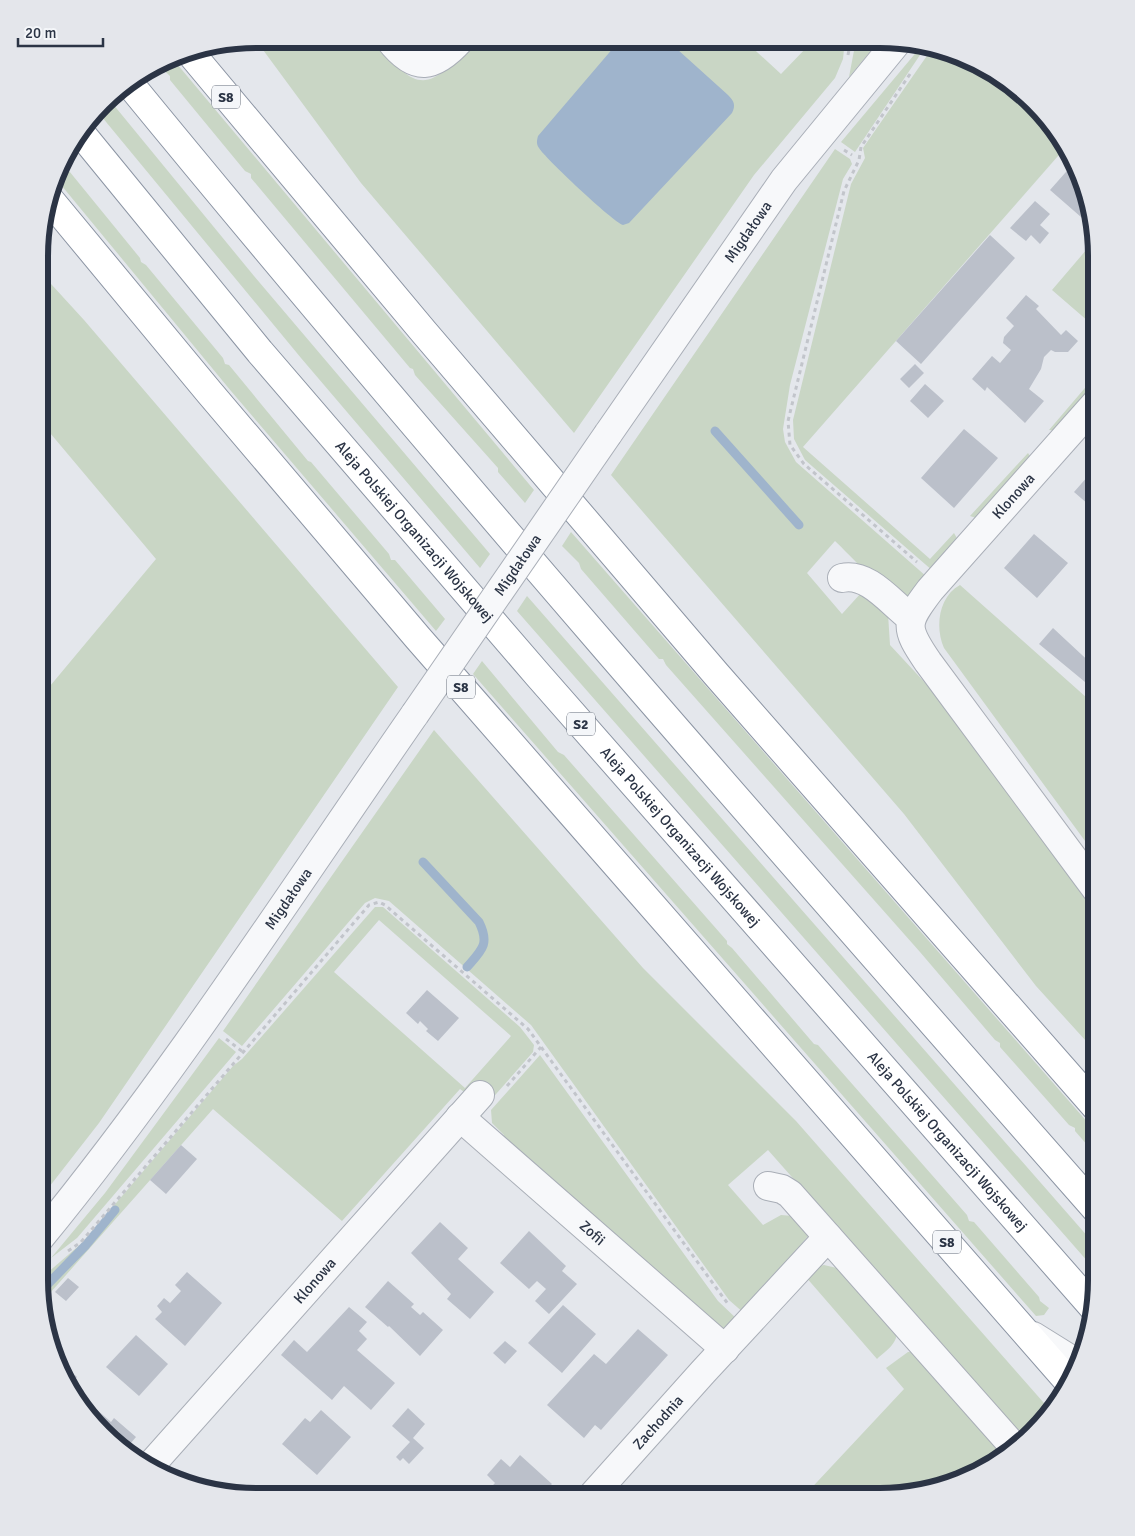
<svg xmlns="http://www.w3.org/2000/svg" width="1135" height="1536" viewBox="0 0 1135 1536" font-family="Signika,sans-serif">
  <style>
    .green { fill: #c9d6c5; fill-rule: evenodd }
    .water { fill: #9fb4cc }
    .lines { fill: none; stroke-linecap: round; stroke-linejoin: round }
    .stream { stroke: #9fb4cc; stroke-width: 9 }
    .building { fill: #bbc0ca }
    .minor-casing { stroke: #a9aeb7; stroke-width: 30 }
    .highway-casing { stroke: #8b94a3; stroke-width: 30 }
    .path { stroke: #c2c5cb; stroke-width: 3; stroke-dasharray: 4 4; stroke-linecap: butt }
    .minor { stroke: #f7f8fa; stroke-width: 28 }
    .highway { stroke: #fff; stroke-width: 28 }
    .minor-bridge-casing { stroke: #a9aeb7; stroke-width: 30; stroke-linecap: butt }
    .minor-bridge { stroke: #f7f8fa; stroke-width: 28 }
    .labels { text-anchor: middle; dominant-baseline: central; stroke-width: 4; stroke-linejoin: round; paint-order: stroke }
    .shield { fill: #f4f6f9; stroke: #676e7b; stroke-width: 1 }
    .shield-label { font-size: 14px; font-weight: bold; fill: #2b3445 }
    .street-label { font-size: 15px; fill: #2b3445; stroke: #f4f6f9 }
    .rim { fill: none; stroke: #2b3445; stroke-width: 6 }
  </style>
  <rect width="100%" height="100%" fill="#e4e7ec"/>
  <path class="green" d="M 255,39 L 374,39 C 419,97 429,91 475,39 L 744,40 L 781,74 L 808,46 L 810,40 L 845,40 L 843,59 L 835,78 L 754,175 L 574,433 L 361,183 Z
    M 856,40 L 875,41 L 870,52 L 849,77 Z
    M 933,47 L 962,55 L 1011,83 L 1065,148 L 803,447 L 930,559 L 954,533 L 959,542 L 933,571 L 805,460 L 794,439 L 793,420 L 851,184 L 865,158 L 863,148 Z
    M 919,49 L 922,52 L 855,152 L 841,142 Z
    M 172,58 L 534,490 L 525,503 L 498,472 L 498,468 L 415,375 L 413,369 L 410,368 L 251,178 L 251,174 L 245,171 L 170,80 L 170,76 L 159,66 Z
    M 108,98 L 254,276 L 490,554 L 480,568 L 301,358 L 97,111 Z
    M 835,149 L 850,159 L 852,164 L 843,179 L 790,385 L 783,429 L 785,442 L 796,462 L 927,577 C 922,582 912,598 904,597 C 886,596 849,554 835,541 L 807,573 L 842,614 L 861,593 L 888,614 L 890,645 L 954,714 L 1096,909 L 1096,1052 L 1036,986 L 904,814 L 611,475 Z
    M 62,165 L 65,166 L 140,258 L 141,262 L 146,265 L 223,358 L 225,364 L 229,365 L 308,461 L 311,462 L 389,554 L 391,560 L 395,560 L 445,619 L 436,631 L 231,391 L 57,180 Z
    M 1093,242 L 1096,255 L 1096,328 L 1052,290 Z
    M 41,273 L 84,320 L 398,687 L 99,1123 L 39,1200 L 40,698 L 156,559 L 40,421 Z
    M 1096,375 L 1096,387 L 1057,431 L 1049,430 Z
    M 1028,453 L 1032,459 L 979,519 L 970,516 Z
    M 571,532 L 1096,1132 L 1096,1155 L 1075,1131 L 1075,1128 L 1069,1125 L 1000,1047 L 1000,1043 L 995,1040 L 920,952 L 666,665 L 663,659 L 659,659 L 581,569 L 579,563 L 562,546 Z
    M 960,585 L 1096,706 L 1096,856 L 944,648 C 935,628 938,597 960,585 Z
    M 527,596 L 1096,1246 L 1096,1271 L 517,611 Z
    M 482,661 L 558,752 L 564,755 L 727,941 L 727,944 L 732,948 L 814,1044 L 818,1045 L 967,1215 L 969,1221 L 974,1222 L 1039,1297 L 1040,1301 L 1049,1308 L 1044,1315 L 1036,1316 L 473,674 Z
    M 434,730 L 643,968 L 796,1121 L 1051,1411 L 1025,1441 L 768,1150 L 728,1185 L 763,1225 L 781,1215 L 793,1216 L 809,1233 L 808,1236 L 745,1314 L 729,1300 L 531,1025 L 389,901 L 375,898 L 365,903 L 242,1046 L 223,1031 Z
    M 375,907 L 383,907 L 520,1027 L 534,1045 L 533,1052 L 489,1102 L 467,1094 L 460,1089 L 342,1221 L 213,1109 L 43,1301 L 39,1280 L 82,1243 L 233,1066 L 242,1059 ZM 379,920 L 511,1036 L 465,1088 L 334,972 Z
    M 219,1038 L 236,1052 L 77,1238 L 51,1258 L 105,1193 Z
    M 540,1055 L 718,1301 L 739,1321 L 721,1329 L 500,1140 L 504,1135 L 492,1123 L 491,1110 Z
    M 824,1265 L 841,1269 L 897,1329 C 898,1344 887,1350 877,1359 L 805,1276 L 816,1267 Z
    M 908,1352 L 914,1352 L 1006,1454 L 976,1475 L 880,1497 L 803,1497 L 904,1389 L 886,1368 Z"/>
  <path class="water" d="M 620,40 L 667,40 L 728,95 C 734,101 736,105 732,113 L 629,223 L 623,225 C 613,222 544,157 539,148 C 536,144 537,140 538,136 Z"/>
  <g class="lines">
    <path class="stream" d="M 715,431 L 799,525
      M 423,862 L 479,922 C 490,944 482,950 467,967
      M 41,1291 L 86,1245 L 115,1210"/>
  </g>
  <path class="building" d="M 1073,164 L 1075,165 L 1089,224 L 1050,190 Z
    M 1035,201 L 1050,214 L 1040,225 L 1049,233 L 1040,244 L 1031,235 L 1026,241 L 1010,228 Z
    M 990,235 L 1015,258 L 921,364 L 896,341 Z
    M 1026,295 L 1039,306 L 1036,309 L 1061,335 L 1066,330 L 1078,341 L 1068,352 L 1055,352 L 1051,350 L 1044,357 L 1041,369 L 1029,389 L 1044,401 L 1025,423 L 987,387 L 985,391 L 972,379 L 992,356 L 1000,363 L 1011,350 L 1003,343 L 1004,337 L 1014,326 L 1006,318 Z
    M 915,364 L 924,373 L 909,388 L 900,379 Z
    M 925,384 L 944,401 L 928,418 L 910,401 Z
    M 964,429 L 998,458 L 954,508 L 921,478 Z
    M 1096,467 L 1096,511 L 1074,492 Z
    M 1034,534 L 1068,563 L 1037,598 L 1004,568 Z
    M 1053,628 L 1096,668 L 1085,682 L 1039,644 Z
    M 427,990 L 459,1018 L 438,1041 L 426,1031 L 428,1029 L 420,1021 L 418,1024 L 406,1013 Z
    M 181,1145 L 197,1159 L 166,1194 L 150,1180 Z
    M 440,1222 L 468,1248 L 458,1259 L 494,1292 L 470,1319 L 447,1299 L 451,1294 L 411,1253 Z
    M 529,1231 L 566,1266 L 562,1271 L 577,1284 L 549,1314 L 535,1301 L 546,1289 L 537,1281 L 529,1289 L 500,1263 Z
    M 187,1272 L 222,1303 L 185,1346 L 155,1319 L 162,1312 L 157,1306 L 164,1298 L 170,1303 L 181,1291 L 175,1285 Z
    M 68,1278 L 79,1287 L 66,1301 L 55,1292 Z
    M 388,1281 L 414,1304 L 411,1307 L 420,1315 L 423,1312 L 443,1330 L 420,1356 L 389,1326 L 388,1327 L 365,1307 Z
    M 563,1305 L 596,1334 L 562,1373 L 528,1343 Z
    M 349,1307 L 367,1322 L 359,1331 L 367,1339 L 357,1350 L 395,1383 L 371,1410 L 344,1386 L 332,1400 L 281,1355 L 294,1340 L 307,1352 Z
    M 638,1329 L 668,1355 L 601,1430 L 595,1425 L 584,1438 L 547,1405 L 594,1354 L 606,1364 Z
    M 136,1335 L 168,1364 L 139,1396 L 106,1367 Z
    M 505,1341 L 517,1351 L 505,1364 L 493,1353 Z
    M 57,1359 L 77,1377 L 73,1381 L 84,1391 L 81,1396 L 111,1422 L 114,1418 L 136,1437 L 124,1451 L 93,1424 L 61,1377 Z
    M 408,1408 L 425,1424 L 413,1438 L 424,1448 L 409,1464 L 403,1458 L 400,1461 L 396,1457 L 410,1442 L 392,1426 Z
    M 321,1410 L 351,1437 L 317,1475 L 282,1444 L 305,1418 L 310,1422 Z
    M 520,1455 L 552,1484 L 542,1494 L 544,1496 L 483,1496 L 495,1483 L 487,1475 L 501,1459 L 510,1467 Z"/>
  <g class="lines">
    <defs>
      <g id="minor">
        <path d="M 389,39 C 415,73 434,69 461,39"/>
        <path id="s1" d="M 608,434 L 784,180 L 898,41"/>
        <path d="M 842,578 C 868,572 891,603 911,618"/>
        <path id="s2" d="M 1096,889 L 928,662 C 904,627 905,623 930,590 L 1096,403"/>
        <path id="s3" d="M 460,1117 L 725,1349"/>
        <path d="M 768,1186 L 782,1189 L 790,1194 L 1015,1448"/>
        <path id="s4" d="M 39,1239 C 175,1073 292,891 415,714"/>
        <path d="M 1033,1336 L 1078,1364"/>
        <path id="s5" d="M 150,1466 L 480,1095"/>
        <path id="s6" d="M 592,1496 L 703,1372 L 828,1237"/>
      </g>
      <g id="highway">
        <path d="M 188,50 L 423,331 L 716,674 L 1096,1107"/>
        <path d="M 129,83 C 443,466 769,837 1096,1209"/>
        <path id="s7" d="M 80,132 L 260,352 L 538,675 L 1093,1307"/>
        <path d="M 50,200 L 209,392 L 418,638 L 1069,1382"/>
      </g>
    </defs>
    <use href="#minor" class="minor-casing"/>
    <use href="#highway" class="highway-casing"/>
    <path class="path" d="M 848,55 L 851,40
      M 910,74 L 861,147 L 859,160 L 844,191 L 788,421 L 790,445 L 804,464 L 917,562
      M 844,150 L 852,155
      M 226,1039 L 243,1052
      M 507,1086 L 541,1047
      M 68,1251 L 81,1242 L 369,905 L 379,902 L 385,905 L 528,1029 L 728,1304
      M 39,1273 L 47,1267"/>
    <use href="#minor" class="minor"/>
    <use href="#highway" class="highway"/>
    <defs>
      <g id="minor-bridge">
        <path id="s8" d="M 415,714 L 608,434"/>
      </g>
    </defs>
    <use href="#minor-bridge" class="minor-bridge-casing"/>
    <use href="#minor-bridge" class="minor-bridge"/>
  </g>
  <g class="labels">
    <g class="shield">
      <rect x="212" y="85.5" width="28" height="23" rx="4"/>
      <rect x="447" y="675.5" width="28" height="23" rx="4"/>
      <rect x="567" y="712.5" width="28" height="23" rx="4"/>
      <rect x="933" y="1230.5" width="28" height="23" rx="4"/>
    </g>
    <g class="shield-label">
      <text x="226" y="97">S8</text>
      <text x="461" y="687">S8</text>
      <text x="581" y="724">S2</text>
      <text x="947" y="1242">S8</text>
    </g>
    <g class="street-label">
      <text stroke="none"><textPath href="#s1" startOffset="246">Migdałowa</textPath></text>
      <text stroke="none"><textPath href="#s2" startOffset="490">Klonowa</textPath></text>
      <text stroke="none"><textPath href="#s7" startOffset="521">Aleja Polskiej Organizacji Wojskowej</textPath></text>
      <text stroke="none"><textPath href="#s8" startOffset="181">Migdałowa</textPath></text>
      <text stroke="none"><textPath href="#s7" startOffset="926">Aleja Polskiej Organizacji Wojskowej</textPath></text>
      <text stroke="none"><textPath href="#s4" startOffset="422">Migdałowa</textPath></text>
      <text stroke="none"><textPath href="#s7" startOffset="1331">Aleja Polskiej Organizacji Wojskowej</textPath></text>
      <text stroke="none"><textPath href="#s3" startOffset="176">Zofii</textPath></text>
      <text stroke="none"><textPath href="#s5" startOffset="248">Klonowa</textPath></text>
      <text stroke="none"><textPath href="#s6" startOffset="99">Zachodnia</textPath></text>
    </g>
  </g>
  <path d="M0 0H1135V1536H0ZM256 48H880A208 208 0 0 1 1088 256V1280A208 208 0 0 1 880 1488H256A208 208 0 0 1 48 1280V256A208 208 0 0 1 256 48Z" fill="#e4e6eb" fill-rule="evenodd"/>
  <path class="rim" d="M256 48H880A208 208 0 0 1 1088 256V1280A208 208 0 0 1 880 1488H256A208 208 0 0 1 48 1280V256A208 208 0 0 1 256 48Z"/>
  <path d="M18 38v8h85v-8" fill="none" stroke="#2b3445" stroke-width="2.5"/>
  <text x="25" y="38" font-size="15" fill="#2b3445" stroke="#f4f6f9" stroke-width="4" paint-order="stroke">20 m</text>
</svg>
